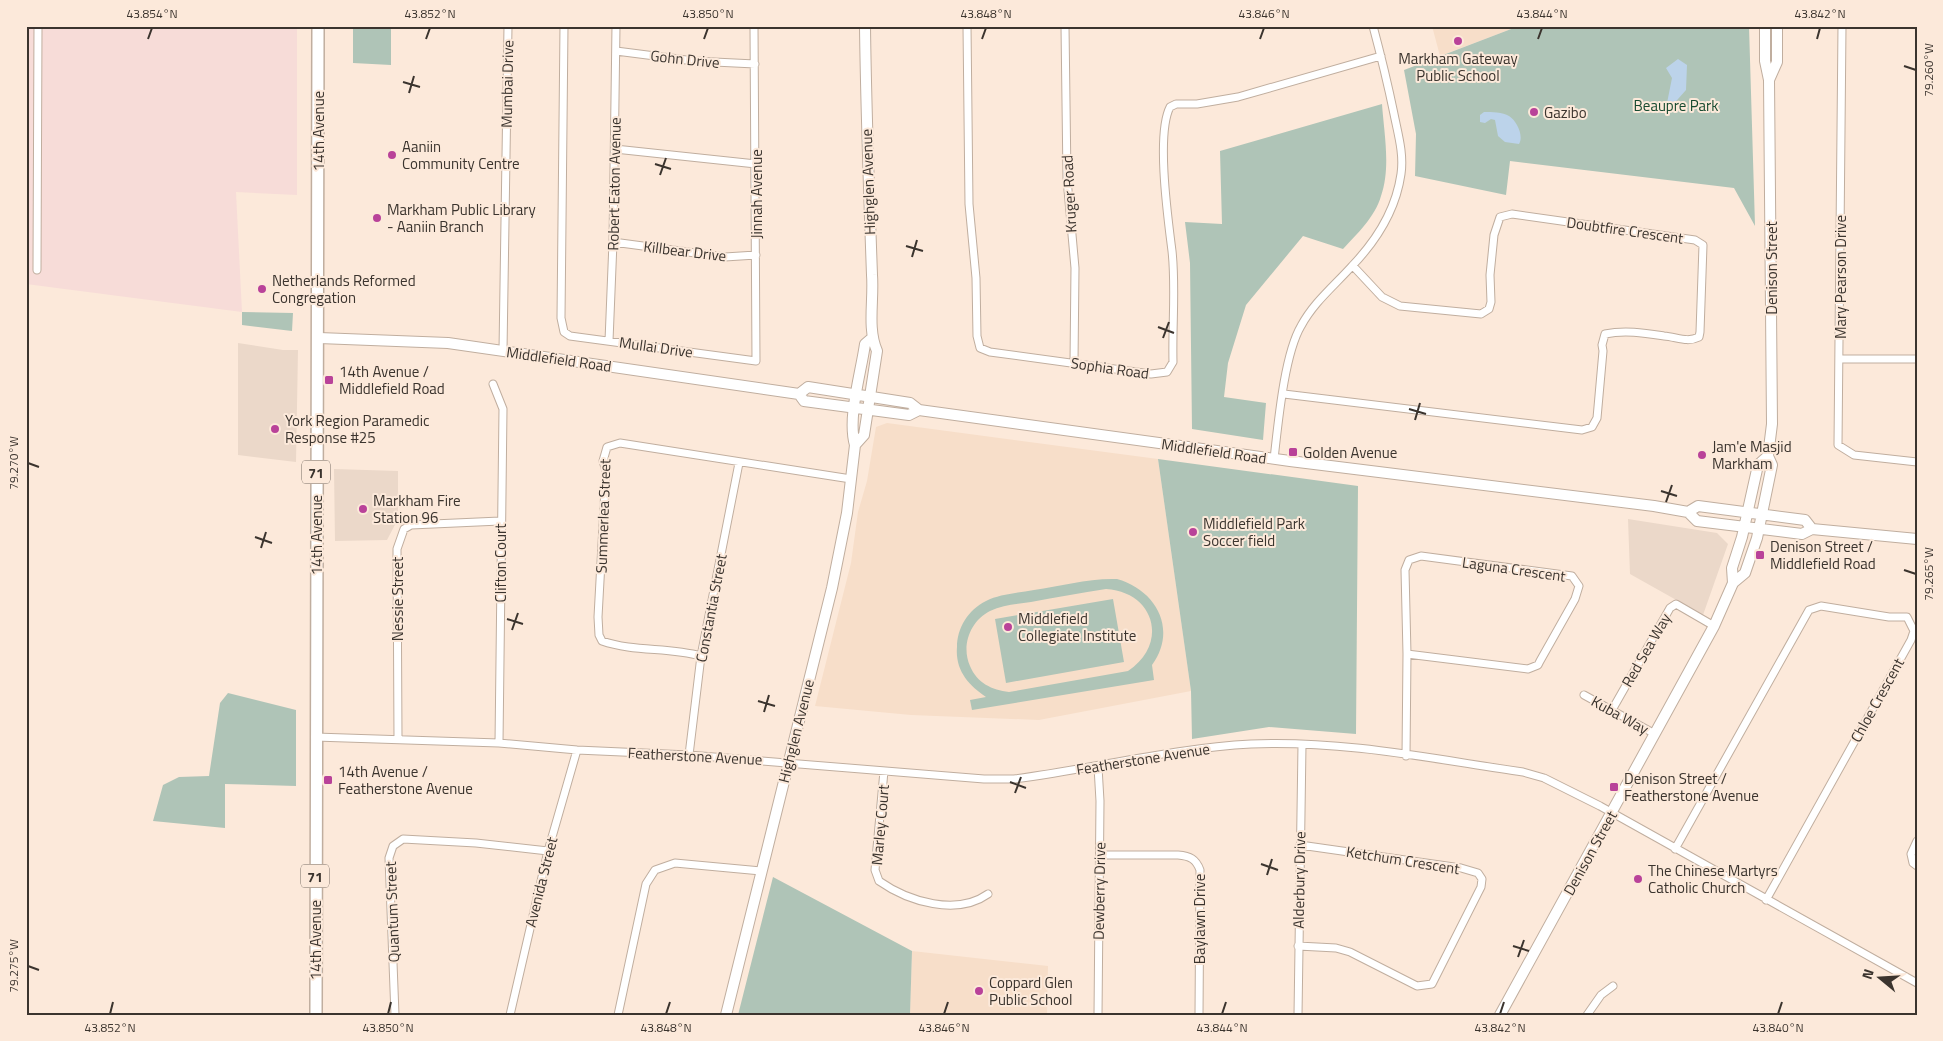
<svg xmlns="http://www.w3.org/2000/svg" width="1943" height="1041" viewBox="0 0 1943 1041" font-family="'Titillium Web',sans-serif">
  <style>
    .commercial { fill: #ebd8c9 }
    .industrial { fill: #f7dcd8 }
    .built { fill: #f7dec9 }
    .green { fill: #afc4b7; fill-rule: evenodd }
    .water { fill: #bcd3ea }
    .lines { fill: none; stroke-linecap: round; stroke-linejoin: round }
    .street-casing { stroke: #c0ae9f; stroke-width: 9 }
    .secondary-casing { stroke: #c0ae9f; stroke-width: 12 }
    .primary-casing { stroke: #c0ae9f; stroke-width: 14 }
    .street { stroke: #fff; stroke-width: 7 }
    .secondary { stroke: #fff; stroke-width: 10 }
    .primary { stroke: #fff; stroke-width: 11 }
    .ticks { fill: none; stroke: #3b342e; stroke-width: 2 }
    .poi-dot { fill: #b94299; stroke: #fce9da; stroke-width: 2 }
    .labels { text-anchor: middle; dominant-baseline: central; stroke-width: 4; stroke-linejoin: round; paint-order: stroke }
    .shield { fill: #fce9da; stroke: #756a62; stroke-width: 1 }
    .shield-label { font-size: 14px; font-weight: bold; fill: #3b342e }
    .poi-label { font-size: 15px; fill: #3b342e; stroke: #fce9da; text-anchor: start }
    .street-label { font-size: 15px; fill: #3b342e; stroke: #fce9da }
    .park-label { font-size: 15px; fill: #174a30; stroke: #fce9da }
    .neatline { fill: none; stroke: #3b342e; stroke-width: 2 }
    .ticks-label { font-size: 12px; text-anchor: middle; fill: #3b342e }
  </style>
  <rect width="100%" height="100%" fill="#fce9da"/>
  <path class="commercial" d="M 238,343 L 283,350 L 298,350 L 296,462 L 238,455 Z
    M 334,469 L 398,471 L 398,519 L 387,540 L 335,541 Z
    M 1628,519 L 1717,533 L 1728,544 L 1703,615 L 1630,574 Z"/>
  <path class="industrial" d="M 26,26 L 297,26 L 297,195 L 236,192 L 242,312 L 26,284 Z"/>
  <path class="built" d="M 1432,26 L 1519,26 L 1440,56 Z
    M 887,423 L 1158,459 L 1191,691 L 1039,720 L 911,715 L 815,706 L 851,563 L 858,512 L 867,481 L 876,427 Z
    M 912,951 L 1048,966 L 1047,1015 L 910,1015 Z"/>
  <path class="green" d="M 353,26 L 391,26 L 391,65 L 353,63 Z
    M 1519,26 L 1749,26 L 1755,226 L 1734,188 L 1510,161 L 1506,195 L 1415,176 L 1416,134 L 1404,70 Z
    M 1382,104 C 1384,133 1391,168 1381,196 C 1375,217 1357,234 1343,249 L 1303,236 L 1246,305 L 1228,363 L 1224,397 L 1266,403 L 1263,440 L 1192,429 L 1190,263 L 1185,222 L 1222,224 L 1220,151 Z
    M 242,312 L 293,313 L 292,331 L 242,325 Z
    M 1158,459 L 1358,486 L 1356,734 L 1269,727 L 1192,739 L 1191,691 Z
    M 1117,579 C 1156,590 1178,629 1152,665 L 1154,680 L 972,710 L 970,700 L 986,697 C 968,685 955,670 957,647 C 957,628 968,610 986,601 C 1000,594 1018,593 1034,590 C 1061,586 1089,578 1117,579 ZM 1106,589 C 1155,592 1169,644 1128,671 L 1009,692 C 992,690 977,683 970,666 C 961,646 970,621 990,611 C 1003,605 1018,604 1031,602 C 1056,597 1081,593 1106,589 Z
    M 1113,599 L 1124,662 L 1006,683 L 995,619 Z
    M 228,693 L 296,710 L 296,786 L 225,784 L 225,828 L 153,821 L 163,785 L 179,777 L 209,776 L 220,703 Z
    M 773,877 L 912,951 L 910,1015 L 738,1015 Z"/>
  <path class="water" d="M 1678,59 L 1687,65 L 1686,90 L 1670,108 L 1667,103 L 1672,78 L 1666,68 Z
    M 1484,112 C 1491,112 1503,112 1509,116 C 1517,121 1524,136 1519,144 L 1505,142 L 1498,136 L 1495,120 L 1491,119 L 1485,123 L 1480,122 L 1480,115 Z"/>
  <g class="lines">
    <defs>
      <path id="street" d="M 564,26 L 561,318 L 564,332 L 570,336 L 756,361 L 754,26
        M 967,26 L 969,204 L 976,278 L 977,336 L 980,348 L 990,352 L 1151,374 L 1167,372 L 1173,362 C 1172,325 1176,287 1172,251 C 1168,219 1156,134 1170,107 L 1176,104 L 1197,104 L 1238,97 L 1381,56
        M 1065,26 L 1067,179 L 1075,268 L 1074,362
        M 1842,26 L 1838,445 L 1854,455 L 1917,462
        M 616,51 L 694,61 L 755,64
        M 615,149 L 756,164
        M 613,242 L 725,257 L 756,255
        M 37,270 L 38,26
        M 609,341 L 613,242 L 616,26
        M 503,351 L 508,26
        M 1840,359 L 1917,359
        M 493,384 L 503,409 L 499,743
        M 1284,394 L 1582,430 L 1592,427 L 1597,418 L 1603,351 L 1602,345 L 1605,334 C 1625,330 1644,333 1664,336 C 1677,337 1687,343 1699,337 L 1700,332 L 1703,245 L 1695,240 L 1512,214 L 1500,217 L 1494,235 L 1490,275 L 1491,302 L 1489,309 L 1481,314 L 1400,306 L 1382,297 L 1353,266
        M 1274,459 C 1278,425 1284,355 1301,326 C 1314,302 1334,286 1352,266 C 1376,241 1396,209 1401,174 C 1404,154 1398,134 1394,114 C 1388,85 1381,56 1373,26
        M 701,656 C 668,647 634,652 602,641 L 599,635 L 598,617 L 606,471 L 603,461 L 607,447 L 620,443 L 851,479
        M 1584,695 L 1655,734
        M 1612,710 L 1670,608 L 1676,604 L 1714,626
        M 315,737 L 499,743 L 577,750 L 689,755 L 984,779 L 1014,779 C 1092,769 1173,748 1251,744 C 1342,740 1433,759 1523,772 L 1544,778 L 1600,806 L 1917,983
        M 398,738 L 397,549 L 404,529 L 411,525 L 500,521
        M 689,755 L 701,656 L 739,463
        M 1406,756 L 1407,654 L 1405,570 L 1409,560 L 1421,556 L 1572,576 L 1579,586 L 1575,599 L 1540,661 L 1538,665 L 1528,669 L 1407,654
        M 1098,767 L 1100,801 L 1098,1015
        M 884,771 L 875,870 L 879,881 C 909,902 957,916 988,894
        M 1917,841 L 1911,854 L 1913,863 L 1917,866
        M 1675,849 L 1809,610 L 1821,606 L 1889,617 L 1907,617 L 1914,631 L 1911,640 L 1766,900
        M 1100,855 L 1178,855 C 1190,856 1196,859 1200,870 L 1199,1015
        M 1298,946 L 1336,948 L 1350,952 L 1417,986 L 1432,984 L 1481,887 L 1482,879 L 1478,873 L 1461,868 L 1300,845
        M 395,1015 L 389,858 L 393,846 L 403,839 L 476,843 L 548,851
        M 510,1015 L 548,851 L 577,750
        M 618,1015 L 646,884 L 655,870 L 675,863 L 761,871
        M 1298,1015 L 1302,745
        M 1587,1015 L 1601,995 L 1613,986"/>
      <path id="secondary" d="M 1769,80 L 1777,62 L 1777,26
        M 319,338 L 448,343 L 799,394 L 808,387 L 910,403 L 919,410 L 1290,461 L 1654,506 L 1688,512 L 1697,521 L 1802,534 L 1812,529 L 1917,539
        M 799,394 L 804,401 L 909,415 L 919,410
        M 855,445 L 864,435 L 877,351 C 867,328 874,300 872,275 C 869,192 866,109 865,26
        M 1688,512 L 1698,506 L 1805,520 L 1812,529
        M 1733,583 L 1745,573 L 1757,538 L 1772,465 L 1768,456 L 1772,424 L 1769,80 L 1765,61 L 1765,26
        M 726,1015 L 832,588 L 847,513 L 855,445 C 847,418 861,373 865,344 L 872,338
        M 1500,1015 L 1714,626 L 1733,583 L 1732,568 L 1742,537 L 1758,465 L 1768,456"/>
      <path id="primary" d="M 316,1015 L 318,26"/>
    </defs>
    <use href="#street" class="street-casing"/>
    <use href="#secondary" class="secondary-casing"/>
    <use href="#primary" class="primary-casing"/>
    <use href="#street" class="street"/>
    <use href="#secondary" class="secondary"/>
    <use href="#primary" class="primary"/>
  </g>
  <path class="ticks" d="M 148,39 L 152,28M 426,39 L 430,28M 704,39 L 708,28M 982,39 L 986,28M 1260,39 L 1264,28M 1538,39 L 1542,28M 1817,39 L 1820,28M 1904,66 L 1916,70M 403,82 L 420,87M 409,93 L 414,76M 655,164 L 671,169M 660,175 L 666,158M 906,246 L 923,251M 912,257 L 917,240M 1158,327 L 1174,333M 1163,338 L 1169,322M 1409,409 L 1426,414M 1415,420 L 1420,403M 28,463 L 39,467M 1661,491 L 1677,496M 1666,502 L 1672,485M 255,537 L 272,543M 261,548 L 266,532M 1904,570 L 1916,574M 507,619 L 523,624M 512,630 L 518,613M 758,701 L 775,706M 764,712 L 769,695M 1010,782 L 1026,788M 1015,793 L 1021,777M 1261,864 L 1278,870M 1267,875 L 1272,859M 1513,946 L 1529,951M 1518,957 L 1524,940M 28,966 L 39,970M 110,1014 L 113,1002M 388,1014 L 391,1002M 666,1014 L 670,1002M 944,1014 L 948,1002M 1222,1014 L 1226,1002M 1500,1014 L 1504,1002M 1778,1014 L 1782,1002"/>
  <g class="poi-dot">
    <circle cx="1458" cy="41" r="5"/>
    <circle cx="1534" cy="112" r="5"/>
    <circle cx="392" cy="155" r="5"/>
    <circle cx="377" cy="218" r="5"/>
    <circle cx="262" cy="289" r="5"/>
    <rect x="324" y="375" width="10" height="10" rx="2.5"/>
    <circle cx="275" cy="429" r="5"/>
    <rect x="1288" y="447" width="10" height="10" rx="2.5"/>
    <circle cx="1702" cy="455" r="5"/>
    <circle cx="363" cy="509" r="5"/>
    <circle cx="1193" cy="532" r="5"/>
    <rect x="1755" y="550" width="10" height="10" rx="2.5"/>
    <circle cx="1008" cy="627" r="5"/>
    <rect x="323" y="775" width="10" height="10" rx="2.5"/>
    <rect x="1609" y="782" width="10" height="10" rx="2.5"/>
    <circle cx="1638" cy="879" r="5"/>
    <circle cx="979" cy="991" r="5"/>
  </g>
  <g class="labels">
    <g class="shield">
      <rect x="302" y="460.5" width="28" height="23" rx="4"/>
      <rect x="301" y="864.5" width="28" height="23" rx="4"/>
    </g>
    <g class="shield-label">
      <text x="316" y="472">71</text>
      <text x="315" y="876">71</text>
    </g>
    <g class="poi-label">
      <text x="1458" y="58" text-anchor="middle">Markham Gateway<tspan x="1458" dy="17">Public School</tspan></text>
      <text x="1544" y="112">Gazibo</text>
      <text x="402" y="146">Aaniin<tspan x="402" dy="17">Community Centre</tspan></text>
      <text x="387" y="209">Markham Public Library<tspan x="387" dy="17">- Aaniin Branch</tspan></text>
      <text x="272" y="280">Netherlands Reformed<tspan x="272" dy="17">Congregation</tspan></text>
      <text x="339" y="371">14th Avenue /<tspan x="339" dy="17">Middlefield Road</tspan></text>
      <text x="285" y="420">York Region Paramedic<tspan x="285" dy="17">Response #25</tspan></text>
      <text x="1712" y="446">Jam'e Masjid<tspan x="1712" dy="17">Markham</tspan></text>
      <text x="1303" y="452">Golden Avenue</text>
      <text x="373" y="500">Markham Fire<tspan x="373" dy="17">Station 96</tspan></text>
      <text x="1203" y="523">Middlefield Park<tspan x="1203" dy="17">Soccer field</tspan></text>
      <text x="1770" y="546">Denison Street /<tspan x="1770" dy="17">Middlefield Road</tspan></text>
      <text x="1018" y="618">Middlefield<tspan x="1018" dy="17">Collegiate Institute</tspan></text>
      <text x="338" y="771">14th Avenue /<tspan x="338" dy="17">Featherstone Avenue</tspan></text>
      <text x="1624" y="778">Denison Street /<tspan x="1624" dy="17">Featherstone Avenue</tspan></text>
      <text x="1648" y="870">The Chinese Martyrs<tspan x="1648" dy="17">Catholic Church</tspan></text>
      <text x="989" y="982">Coppard Glen<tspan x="989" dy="17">Public School</tspan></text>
    </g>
    <g class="street-label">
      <text transform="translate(685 59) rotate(6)">Gohn Drive</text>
      <text transform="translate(507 84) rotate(-89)">Mumbai Drive</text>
      <text transform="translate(318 131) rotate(-90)">14th Avenue</text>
      <text transform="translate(868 182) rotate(-92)">Highglen Avenue</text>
      <text transform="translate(614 184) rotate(-89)">Robert Eaton Avenue</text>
      <text transform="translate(756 194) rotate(-90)">Jinnah Avenue</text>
      <text transform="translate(1069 194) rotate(-93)">Kruger Road</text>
      <text transform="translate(1625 230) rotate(8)">Doubtfire Crescent</text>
      <text transform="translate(685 251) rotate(7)">Killbear Drive</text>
      <text transform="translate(1771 268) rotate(-90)">Denison Street</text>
      <text transform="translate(1840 277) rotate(-90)">Mary Pearson Drive</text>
      <text transform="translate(656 347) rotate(8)">Mullai Drive</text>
      <text transform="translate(559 359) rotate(8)">Middlefield Road</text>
      <text transform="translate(1110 368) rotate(8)">Sophia Road</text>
      <text transform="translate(1214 451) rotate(8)">Middlefield Road</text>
      <text transform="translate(603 516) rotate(-88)">Summerlea Street</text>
      <text transform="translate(316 535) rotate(-90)">14th Avenue</text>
      <text transform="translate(500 563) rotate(-90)">Clifton Court</text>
      <text transform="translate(1514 569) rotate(8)">Laguna Crescent</text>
      <text transform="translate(397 599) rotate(-90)">Nessie Street</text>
      <text transform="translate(711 608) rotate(-79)">Constantia Street</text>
      <text transform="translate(1646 650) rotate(-60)">Red Sea Way</text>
      <text transform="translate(1877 700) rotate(-61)">Chloe Crescent</text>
      <text transform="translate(1620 715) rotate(29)">Kuba Way</text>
      <text transform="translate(796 731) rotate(-76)">Highglen Avenue</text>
      <text transform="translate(695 756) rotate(3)">Featherstone Avenue</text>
      <text transform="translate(1143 759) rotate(-9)">Featherstone Avenue</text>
      <text transform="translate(880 825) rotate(-85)">Marley Court</text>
      <text transform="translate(1590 853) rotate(-61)">Denison Street</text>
      <text transform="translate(1403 860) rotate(9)">Ketchum Crescent</text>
      <text transform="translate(1299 880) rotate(-89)">Alderbury Drive</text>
      <text transform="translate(541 882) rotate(-76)">Avenida Street</text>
      <text transform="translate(1099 891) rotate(-89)">Dewberry Drive</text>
      <text transform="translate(392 912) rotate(-92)">Quantum Street</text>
      <text transform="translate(1199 919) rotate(-90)">Baylawn Drive</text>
      <text transform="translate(315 940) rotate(-90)">14th Avenue</text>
    </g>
    <g class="park-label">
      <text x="1676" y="105">Beaupre Park</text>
    </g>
  </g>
  <rect width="1943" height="1041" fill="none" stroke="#fce9da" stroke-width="55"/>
  <g transform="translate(1880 978) rotate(288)" stroke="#fce9da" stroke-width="4" paint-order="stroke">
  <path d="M0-4L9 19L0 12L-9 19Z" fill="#3b342e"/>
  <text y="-8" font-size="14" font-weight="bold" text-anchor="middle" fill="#3b342e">N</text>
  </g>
  <rect x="28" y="28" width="1888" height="986" class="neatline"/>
  <g class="ticks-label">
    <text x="152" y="18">43.854°N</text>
    <text x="430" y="18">43.852°N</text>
    <text x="708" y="18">43.850°N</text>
    <text x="986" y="18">43.848°N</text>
    <text x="1264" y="18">43.846°N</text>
    <text x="1542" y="18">43.844°N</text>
    <text x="1820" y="18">43.842°N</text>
    <text transform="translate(1929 70) rotate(-90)" y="4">79.260°W</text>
    <text transform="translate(14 463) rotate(-90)" y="4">79.270°W</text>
    <text transform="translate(1929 574) rotate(-90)" y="4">79.265°W</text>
    <text transform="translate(14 966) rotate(-90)" y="4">79.275°W</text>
    <text x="110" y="1032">43.852°N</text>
    <text x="388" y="1032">43.850°N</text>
    <text x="666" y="1032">43.848°N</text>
    <text x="944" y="1032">43.846°N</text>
    <text x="1222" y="1032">43.844°N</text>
    <text x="1500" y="1032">43.842°N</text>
    <text x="1778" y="1032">43.840°N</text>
  </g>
</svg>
